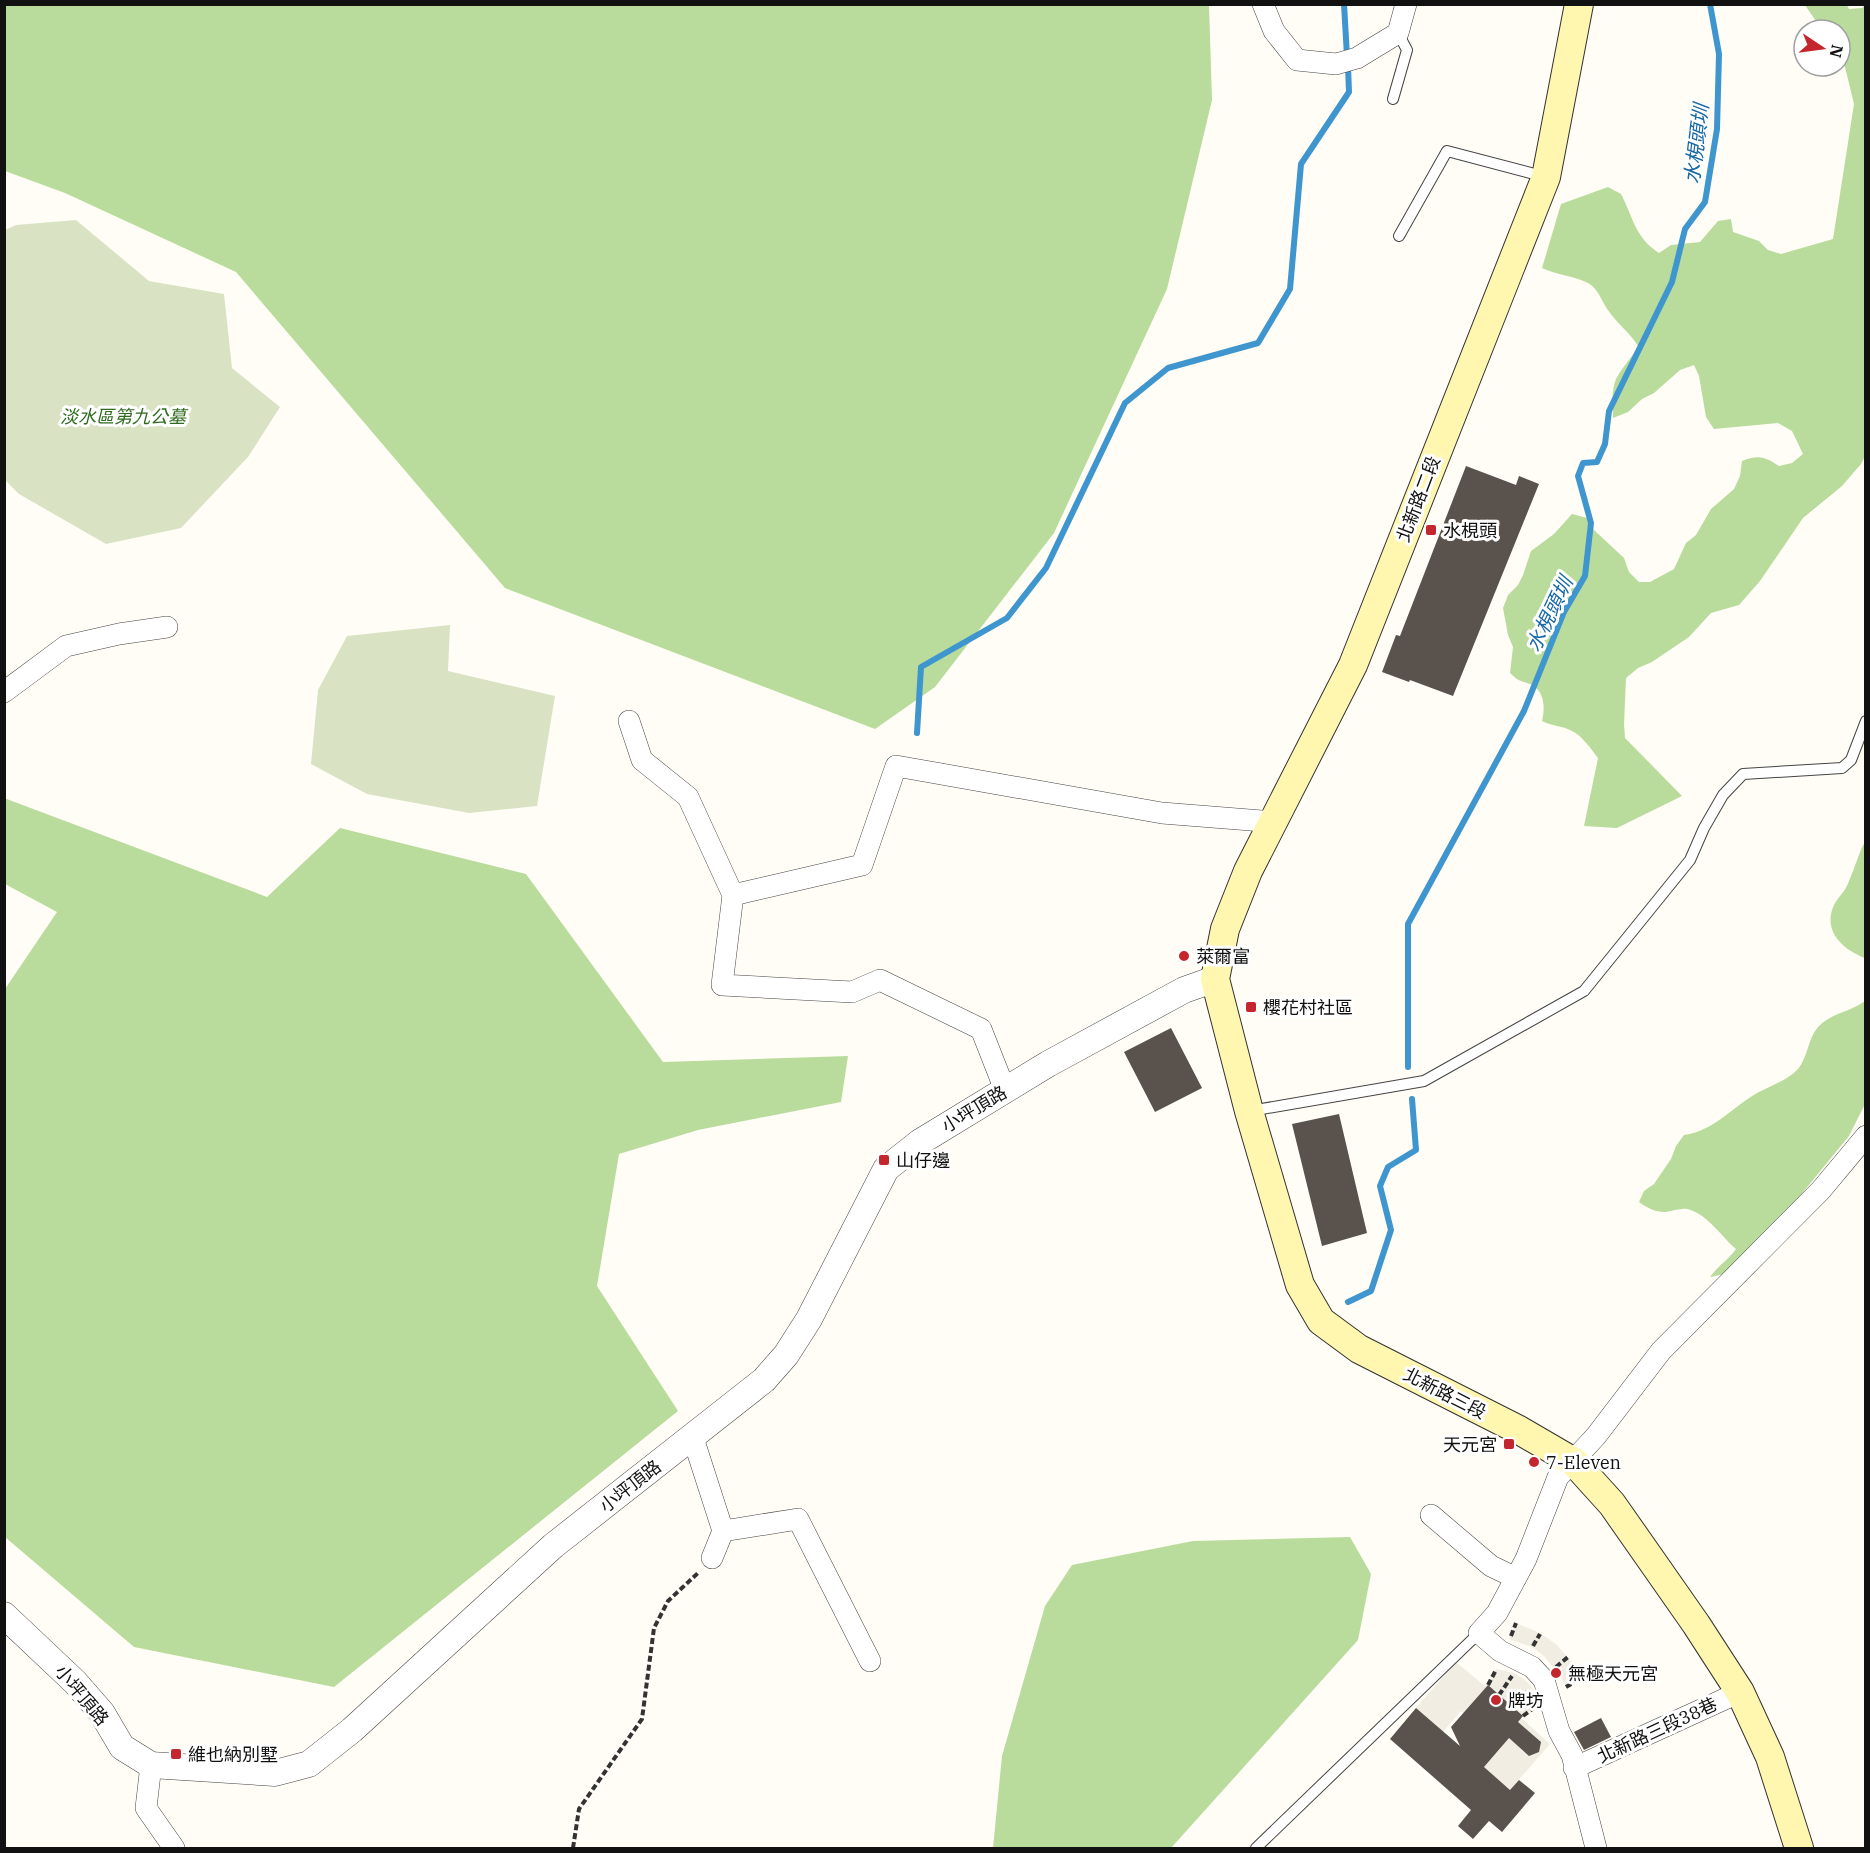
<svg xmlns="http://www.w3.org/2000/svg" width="1870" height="1853" viewBox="0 0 1870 1853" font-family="'IBM Plex Serif','Noto Sans TC',serif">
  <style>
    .forest { fill: #b9dc9c }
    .cemetery { fill: #d9e3c4 }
    .plaza { fill: #f1ede2 }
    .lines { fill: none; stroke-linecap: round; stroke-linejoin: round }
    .stream { stroke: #3f96cf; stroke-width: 6 }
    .building { fill: #5a524d }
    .service-casing { stroke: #444; stroke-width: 12 }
    .minor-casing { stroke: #444; stroke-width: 22 }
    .tertiary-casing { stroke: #444; stroke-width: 27 }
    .secondary-casing { stroke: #333; stroke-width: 30 }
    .path { stroke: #333; stroke-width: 4; stroke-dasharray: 6 3; stroke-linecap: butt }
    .service { stroke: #fff; stroke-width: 10 }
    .minor { stroke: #fff; stroke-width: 21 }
    .tertiary { stroke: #fff; stroke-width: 26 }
    .secondary { stroke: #fff6b0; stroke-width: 28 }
    .poi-dot { fill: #c4262e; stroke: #fff; stroke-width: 2 }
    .labels { text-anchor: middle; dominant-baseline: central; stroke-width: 6; stroke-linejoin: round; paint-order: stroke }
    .park-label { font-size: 18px; font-style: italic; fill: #2f6b1f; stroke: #fff }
    .street-label { font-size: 18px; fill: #111; stroke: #fff }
    .poi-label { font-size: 18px; fill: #111; stroke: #fff; text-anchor: start }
    .water-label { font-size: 20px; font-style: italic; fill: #1768a6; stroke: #fff }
  </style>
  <rect width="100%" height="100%" fill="#fffdf5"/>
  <path class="forest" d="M 5,4 L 1209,5 L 1212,100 L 1167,289 L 1054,533 L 935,687 L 875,729 L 505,588 L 236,272 L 65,193 L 5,171 Z
    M 1805,5 L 1847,5 L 1849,9 L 1862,8 L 1865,5 L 1865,456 L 1861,464 L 1842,486 L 1803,518 L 1760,581 L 1739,605 L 1711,613 L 1689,637 L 1652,662 L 1638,668 L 1626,678 L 1624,724 L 1625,738 L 1682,796 L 1617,828 L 1584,826 L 1598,758 C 1590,748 1582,735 1570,730 C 1562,726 1552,726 1542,721 C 1545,709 1545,692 1532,685 C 1521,680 1520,683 1510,673 L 1513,647 L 1508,635 L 1503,608 L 1508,595 L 1518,585 L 1523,575 L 1531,551 L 1554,534 L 1572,514 L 1587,518 L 1594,530 L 1624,558 L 1629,572 L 1639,582 L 1650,582 L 1674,569 L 1686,543 L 1696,535 L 1711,509 L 1734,489 L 1740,476 L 1742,461 C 1758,455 1764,456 1779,466 L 1792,463 L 1803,454 L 1792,431 L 1778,423 L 1714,429 L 1706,417 L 1699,376 L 1694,365 L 1680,370 L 1654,393 L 1642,399 L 1628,412 L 1613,418 C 1613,406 1611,391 1616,379 C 1622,367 1632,358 1638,346 C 1630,333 1619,325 1610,313 C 1602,303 1599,289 1588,283 C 1575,276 1556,275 1542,268 L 1561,204 L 1608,187 L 1621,194 C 1633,217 1635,238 1659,253 L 1671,245 L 1700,242 L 1718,221 L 1731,219 L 1733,232 L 1759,241 L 1768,250 L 1781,254 L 1833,239 L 1854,104 L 1844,63 L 1840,57 L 1840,30 L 1822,30 Z
    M 4,798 L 267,897 L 340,828 L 526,874 L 663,1062 L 848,1056 L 841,1102 L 698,1130 L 619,1154 L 597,1286 L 678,1411 L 334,1687 L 134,1647 L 5,1537 L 5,989 L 57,912 L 5,884 Z
    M 1865,842 L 1865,958 C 1843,950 1822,931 1834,905 C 1838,897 1846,891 1849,881 C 1855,868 1858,854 1865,842 Z
    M 1865,1001 L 1865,1104 L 1849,1136 L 1781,1219 L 1725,1274 L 1710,1277 C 1718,1266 1728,1260 1736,1249 C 1722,1237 1710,1218 1693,1211 C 1683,1206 1675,1211 1665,1212 C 1655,1212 1647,1208 1639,1202 L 1644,1191 L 1654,1184 L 1671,1159 L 1676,1146 L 1684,1135 C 1716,1131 1735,1103 1763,1090 C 1775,1084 1789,1079 1798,1069 C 1808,1057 1808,1038 1818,1027 C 1831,1013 1850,1012 1865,1001 Z
    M 1350,1537 L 1371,1574 L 1358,1640 L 1171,1848 L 993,1848 L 1002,1756 L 1045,1606 L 1072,1565 L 1193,1541 Z"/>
  <path class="cemetery" d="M 76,220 L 149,281 L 224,294 L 232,368 L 280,407 L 248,457 L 181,528 L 106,544 L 19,494 L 5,480 L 5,230 L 16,225 Z
    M 450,625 L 448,671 L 555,696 L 537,806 L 469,813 L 367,794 L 311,764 L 318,690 L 347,636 Z"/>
  <path class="plaza" d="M 1516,1623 L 1540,1633 L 1556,1644 L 1576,1667 L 1581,1678 L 1566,1687 L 1561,1677 L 1544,1656 L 1532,1647 L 1509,1639 Z
    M 1456,1662 L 1486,1687 L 1480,1694 L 1516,1724 L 1521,1718 L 1550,1744 L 1510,1790 L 1484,1767 L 1502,1747 L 1461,1711 L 1443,1732 L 1416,1708 Z
    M 1496,1669 L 1514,1673 L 1524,1679 L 1532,1687 L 1539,1704 L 1523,1716 L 1488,1685 Z"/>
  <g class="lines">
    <path class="stream" d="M 1344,4 L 1347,56
      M 917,733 L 921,667 L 1007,618 L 1046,568 L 1125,403 L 1168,368 L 1258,343 L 1290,289 L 1301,164 L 1349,92 L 1348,66
      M 1408,1067 L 1408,924 L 1524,711 L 1564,612 L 1585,576 L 1591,523 L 1578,476 L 1583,463 L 1597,462 L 1605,444 L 1609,411 L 1672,282 L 1685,229 L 1705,202 L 1717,129 L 1719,54 L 1710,4
      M 1348,1302 L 1371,1291 L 1391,1230 L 1380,1186 L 1388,1167 L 1416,1150 L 1412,1099"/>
  </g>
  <path class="building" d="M 1466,466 L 1516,485 L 1519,476 L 1539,484 L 1453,696 L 1410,680 L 1409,682 L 1382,672 L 1396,635 L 1400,636 Z
    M 1171,1028 L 1202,1088 L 1155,1112 L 1124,1052 Z
    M 1339,1114 L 1367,1233 L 1322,1246 L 1292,1124 Z
    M 1488,1685 L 1523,1716 L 1518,1722 L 1541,1742 L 1539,1752 L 1529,1756 L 1509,1738 L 1484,1767 L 1510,1790 L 1519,1780 L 1535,1793 L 1502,1832 L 1489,1821 L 1473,1839 L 1458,1826 L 1471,1810 L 1390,1739 L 1416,1708 L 1460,1746 L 1451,1727 Z
    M 1601,1718 L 1611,1737 L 1584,1750 L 1574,1732 Z"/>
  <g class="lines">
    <defs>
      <path id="service" d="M 1393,99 L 1407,50 L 1398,33
        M 1399,236 L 1447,151 L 1546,177
        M 1250,1111 L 1424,1081 L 1584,991 L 1690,860 L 1704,828 L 1723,795 L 1743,774 L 1842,768 L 1851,760 L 1866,721
        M 1256,1848 L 1479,1633"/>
      <path id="minor" d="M 1263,4 L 1274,31 L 1297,60 L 1336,64 L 1357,58 L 1398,33 L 1406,4
        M 4,692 L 66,646 L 119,634 L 167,627
        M 629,721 L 642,760 L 688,797 L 733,895 L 722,985 L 852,992 L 880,980 L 981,1029 L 1005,1090
        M 733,895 L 862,865 L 896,766 L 1162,813 L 1274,822
        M 693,1438 L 723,1531 L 712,1558
        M 1431,1515 L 1491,1566 L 1516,1578
        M 723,1531 L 798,1519 L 870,1661
        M 151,1765 L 146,1808 L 174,1848
        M 1574,1768 L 1740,1692
        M 1596,1848 L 1572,1755 L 1559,1731 L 1544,1680 L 1532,1667 L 1500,1651 L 1479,1633 L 1497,1613 L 1526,1559 L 1558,1477 L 1596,1436 L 1661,1351 L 1821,1190 L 1866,1136"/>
      <path id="tertiary" d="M 4,1615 L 75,1682 L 102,1713 L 122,1747 L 151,1765 L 275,1773 L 309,1764 L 352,1730 L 553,1546 L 764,1380 L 786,1355 L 809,1319 L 886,1169 L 920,1142 L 1048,1064 L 1184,990 L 1215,979"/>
      <path id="secondary" d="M 1579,4 L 1546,177 L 1353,665 L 1248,871 L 1225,929 L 1215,979 L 1249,1111 L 1300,1285 L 1321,1321 L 1359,1349 L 1519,1430 L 1574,1462 L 1612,1504 L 1696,1624 L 1740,1692 L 1770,1757 L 1799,1848"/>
    </defs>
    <use href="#service" class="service-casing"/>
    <use href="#minor" class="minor-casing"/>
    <use href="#tertiary" class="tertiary-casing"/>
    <use href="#secondary" class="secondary-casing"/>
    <path class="path" d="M 1511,1636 L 1516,1623
      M 1533,1646 L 1540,1634
      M 1556,1667 L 1568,1657
      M 1488,1685 L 1496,1670
      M 1566,1687 L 1581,1678
      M 1499,1695 L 1512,1676
      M 1512,1706 L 1527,1692
      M 1523,1716 L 1534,1708
      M 573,1848 L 579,1809 L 642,1719 L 654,1628 L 668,1601 L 699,1572"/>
    <use href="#service" class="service"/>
    <use href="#minor" class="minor"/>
    <use href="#tertiary" class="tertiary"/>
    <use href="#secondary" class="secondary"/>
  </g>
  <g class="poi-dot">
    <rect x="1425" y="524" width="12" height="12" rx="3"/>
    <circle cx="1184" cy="956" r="6"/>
    <rect x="1245" y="1001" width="12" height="12" rx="3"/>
    <rect x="878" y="1154" width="12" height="12" rx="3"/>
    <rect x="1503" y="1438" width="12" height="12" rx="3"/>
    <circle cx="1534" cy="1462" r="6"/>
    <circle cx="1556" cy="1673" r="6"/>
    <circle cx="1496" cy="1700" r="6"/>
    <rect x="170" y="1748" width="12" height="12" rx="3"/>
  </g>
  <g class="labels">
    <g class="park-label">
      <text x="123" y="416">淡水區第九公墓</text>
    </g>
    <g class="street-label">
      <text transform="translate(1418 499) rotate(-69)">北新路二段</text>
      <text transform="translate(974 1109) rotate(-31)">小坪頂路</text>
      <text transform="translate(1445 1393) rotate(27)">北新路三段</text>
      <text transform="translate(630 1486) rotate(-38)">小坪頂路</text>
      <text transform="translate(82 1695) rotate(50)">小坪頂路</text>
      <text transform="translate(1657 1730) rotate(-25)">北新路三段38巷</text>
    </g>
    <g class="poi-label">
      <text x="1443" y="530">水梘頭</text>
      <text x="1196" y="956">萊爾富</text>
      <text x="1263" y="1007">櫻花村社區</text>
      <text x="896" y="1160">山仔邊</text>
      <text x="1497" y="1444" text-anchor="end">天元宮</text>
      <text x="1546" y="1462">7-Eleven</text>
      <text x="1568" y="1673">無極天元宮</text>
      <text x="1508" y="1700">牌坊</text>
      <text x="188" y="1754">維也納別墅</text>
    </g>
    <g class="water-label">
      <text transform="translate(1696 144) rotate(-83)">水梘頭圳</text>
      <text transform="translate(1549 614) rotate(-64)">水梘頭圳</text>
    </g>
  </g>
  <rect width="1870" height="1853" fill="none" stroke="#111111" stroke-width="12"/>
  <g transform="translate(1822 48) rotate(103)"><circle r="28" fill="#ffffff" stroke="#a0a0a0" stroke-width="1.5"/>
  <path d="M0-4.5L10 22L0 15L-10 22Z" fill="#c4262e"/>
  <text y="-9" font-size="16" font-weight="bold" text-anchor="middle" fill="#111111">N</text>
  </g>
</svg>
